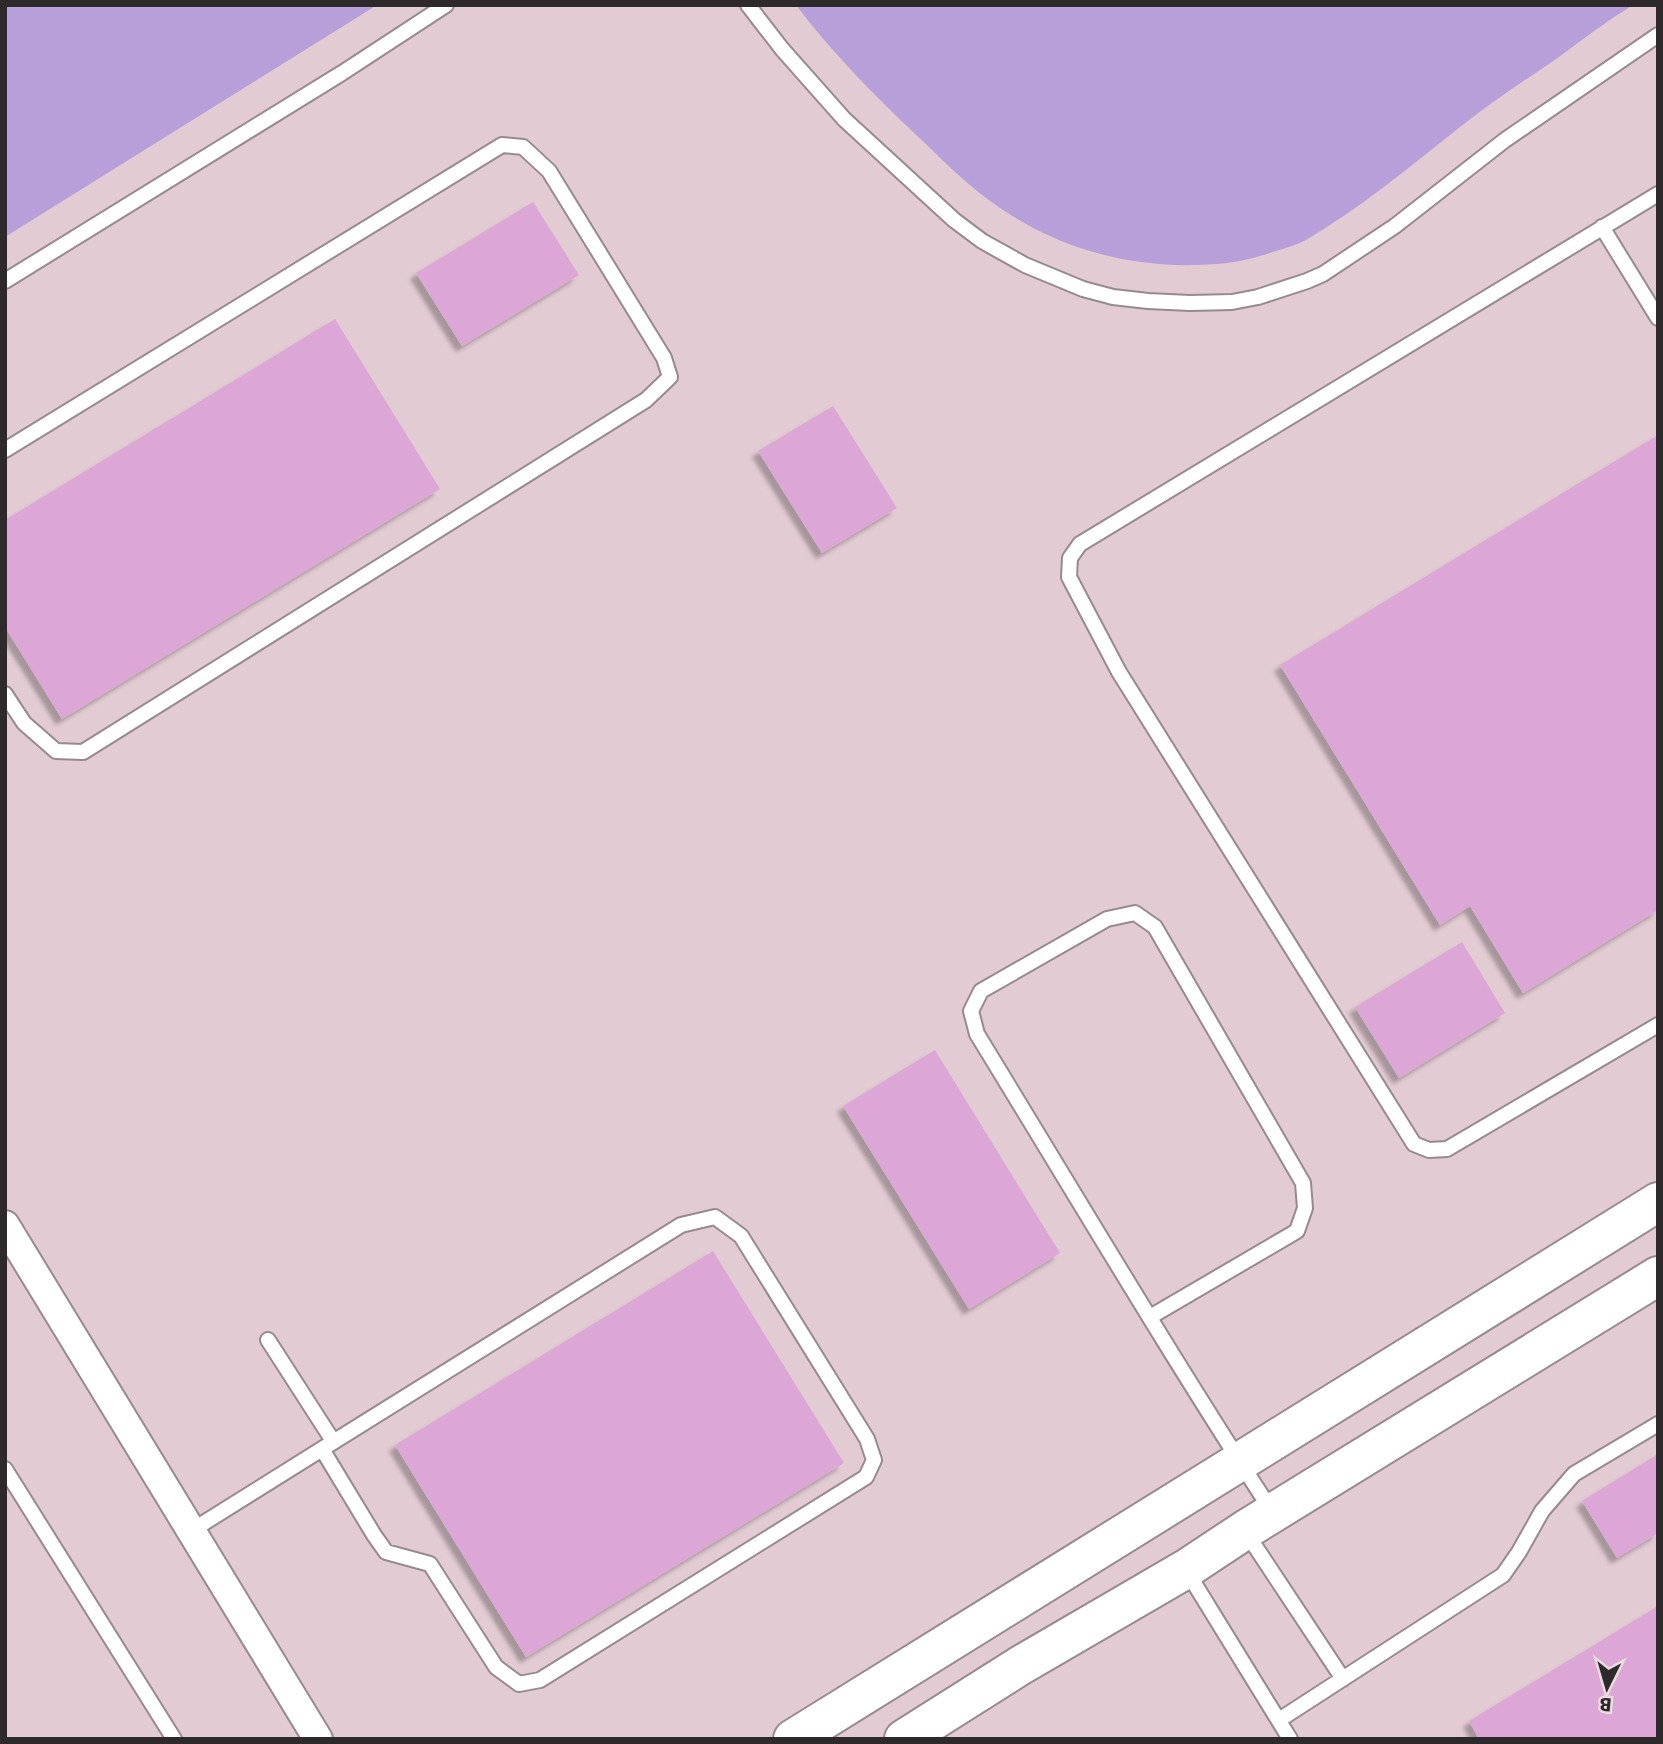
<svg xmlns="http://www.w3.org/2000/svg" width="1663" height="1744" viewBox="0 0 1663 1744" font-family="'Fira Sans',sans-serif">
  <style>
    .built { fill: #e2cbd2 }
    .water { fill: #b79fda }
    .building { fill: #dca7d6; filter: url(#shadow) }
    .lines { fill: none; stroke-linecap: round; stroke-linejoin: round }
    .lane-casing { stroke: #978a8e; stroke-width: 18 }
    .street-casing { stroke: #978a8e; stroke-width: 32 }
    .secondary-casing { stroke: #978a8e; stroke-width: 42 }
    .lane { stroke: #fff; stroke-width: 14 }
    .street { stroke: #fff; stroke-width: 28 }
    .secondary { stroke: #fff; stroke-width: 38 }
  </style>
  <defs>
    <filter id="shadow"><feDropShadow dx="-6" dy="6" stdDeviation="2" flood-color="#0004"/></filter>
  </defs>
  <rect width="100%" height="100%" fill="#eadbdf"/>
  <path class="built" d="M 5,5 L 1658,5 L 1658,1739 L 5,1739 Z"/>
  <path class="water" d="M 5,5 L 377,5 L 5,237 Z
    M 796,5 L 1633,5 C 1607,21 1583,39 1559,57 C 1525,80 1492,102 1460,127 C 1411,166 1359,209 1306,240 C 1296,245 1286,248 1276,251 C 1247,261 1229,264 1198,265 C 1128,267 1061,249 1003,210 C 969,188 940,157 911,130 C 870,91 830,50 796,5 Z"/>
  <path class="building" d="M 533,202 L 579,275 L 462,346 L 416,273 Z
    M 335,319 L 440,489 L 62,719 L 5,627 L 5,520 Z
    M 833,406 L 897,508 L 822,553 L 758,451 Z
    M 1658,435 L 1658,910 L 1523,993 L 1470,906 L 1440,925 L 1280,665 Z
    M 1462,942 L 1505,1013 L 1399,1078 L 1355,1007 Z
    M 935,1050 L 1060,1253 L 969,1309 L 843,1106 Z
    M 713,1251 L 844,1463 L 526,1657 L 395,1445 Z
    M 1658,1454 L 1658,1533 L 1617,1558 L 1582,1501 Z
    M 1658,1606 L 1658,1739 L 1479,1739 L 1469,1721 Z"/>
  <g class="lines">
    <defs>
      <path id="lane" d="M 748,5 L 782,49 L 844,119 L 954,220 L 982,241 L 1025,265 L 1083,289 L 1113,297 L 1148,301 L 1190,303 L 1232,302 L 1258,297 L 1307,281 L 1323,274 L 1395,226 L 1505,140 L 1658,35
        M 1658,194 L 1080,544 L 1070,558 L 1069,577 L 1119,672 L 1414,1144 L 1429,1150 L 1447,1149 L 1658,1025
        M 1602,227 L 1658,318
        M 5,281 L 342,73 L 446,5
        M 5,450 L 502,145 L 523,147 L 549,171 L 664,358 L 670,377 L 646,400 L 83,752 L 56,751 L 24,723 L 5,694
        M 715,1217 L 741,1236 L 867,1439 L 874,1460 L 866,1477 L 540,1680 L 519,1684 L 496,1667 L 430,1564 L 386,1552 L 374,1535 L 322,1449 L 681,1225 Z
        M 1150,1317 L 1297,1231 L 1305,1208 L 1303,1183 L 1155,927 L 1135,913 L 1107,919 L 981,991 L 971,1011 L 977,1034 C 1075,1194 1170,1355 1273,1513
        M 268,1340 L 333,1441
        M 5,1469 L 174,1739
        M 191,1531 L 322,1449
        M 1245,1531 L 1343,1679
        M 1186,1570 L 1290,1739
        M 1279,1720 L 1503,1575 L 1519,1552 L 1542,1511 L 1574,1474 L 1658,1424"/>
      <path id="street" d="M 5,1225 L 318,1739"/>
      <path id="secondary" d="M 793,1739 L 1658,1202
        M 904,1739 L 1021,1665 L 1186,1569 L 1245,1530 L 1658,1276"/>
    </defs>
    <use href="#lane" class="lane-casing"/>
    <use href="#street" class="street-casing"/>
    <use href="#secondary" class="secondary-casing"/>
    <use href="#lane" class="lane"/>
    <use href="#street" class="street"/>
    <use href="#secondary" class="secondary"/>
  </g>
  <rect width="1663" height="1744" fill="none" stroke="#2e292a" stroke-width="14"/>
  <g transform="translate(1607 1688) rotate(185)" stroke="#eadbdf" stroke-width="5" paint-order="stroke">
  <path d="M0-5L12 26L0 18L-12 26Z" fill="#2e292a"/>
  <text y="-10" font-size="19" font-weight="bold" text-anchor="middle" fill="#2e292a">B</text>
  </g>
</svg>
